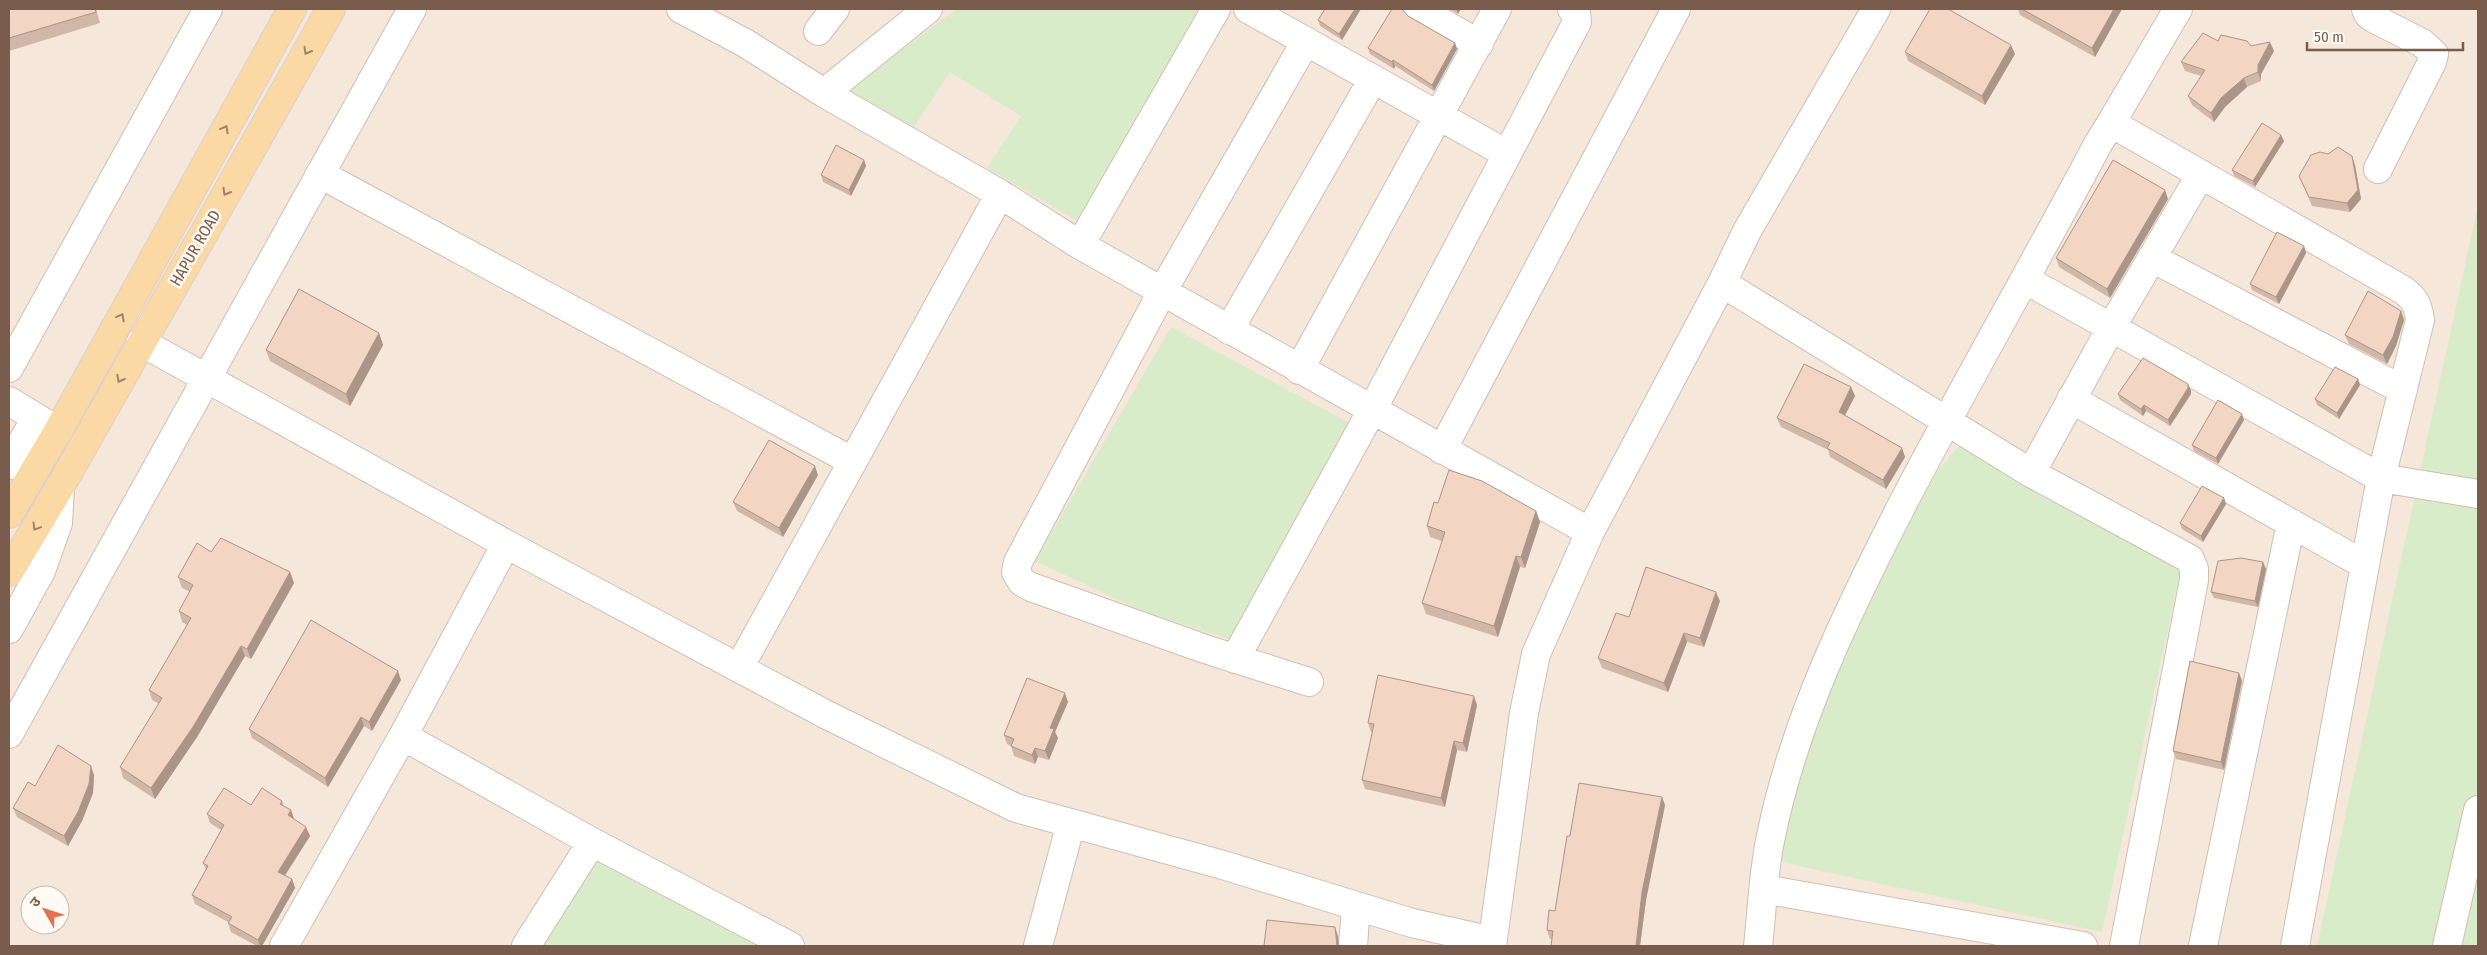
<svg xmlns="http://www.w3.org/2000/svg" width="2487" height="955" viewBox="0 0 2487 955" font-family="'Fira Sans Condensed','Noto Sans Devanagari',sans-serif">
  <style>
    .residential { fill: #f5e8da; fill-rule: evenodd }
    .green { fill: #d8ecc9 }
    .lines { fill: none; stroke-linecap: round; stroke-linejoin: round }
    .minor-casing { stroke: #d1beb0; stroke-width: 30 }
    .major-casing { stroke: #dad1cd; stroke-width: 30 }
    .minor { stroke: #fff; stroke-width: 28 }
    .major { stroke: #fbd9a5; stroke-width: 28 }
    .wall { fill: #d1b7a8 }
    .shaded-wall { fill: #aa9588 }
    .building { fill: #f3d5c3; stroke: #aa9588 }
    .oneway { stroke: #a18267 }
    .labels { text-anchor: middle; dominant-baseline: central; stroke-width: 5; stroke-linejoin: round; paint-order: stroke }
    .street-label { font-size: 16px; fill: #7a5c4d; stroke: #fffaf3 }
  </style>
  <rect width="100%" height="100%" fill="#fdf6ec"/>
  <path class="residential" d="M 9,9 L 2478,9 L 2478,946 L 9,946 ZM 30,895 L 60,895 L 60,925 L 30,925 Z"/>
  <path class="green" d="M 956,9 L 1206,9 L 1086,226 L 987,168 L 1021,116 L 950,72 L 914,127 L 849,90 Z
    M 2478,205 L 2478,946 L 2317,946 Z
    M 1171,327 L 1348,422 L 1235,641 L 1142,611 L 1035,561 Z
    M 1961,443 L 2181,569 L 2102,932 L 1785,863 L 1777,855 L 1785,781 L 1913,500 Z
    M 598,854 L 774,946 L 542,946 Z"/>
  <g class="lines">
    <defs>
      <path id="minor" d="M 681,9 L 745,43 L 824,93 L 1000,194 L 1080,245 L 1590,532
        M 1248,9 L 1507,154
        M 1418,9 L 1479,44
        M 2366,9 L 2368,14 L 2373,18 L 2422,43 L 2434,54 L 2432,62 L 2378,169
        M 818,31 L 835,9
        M 1306,41 L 1162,292 L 1018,562 L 1016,572 L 1022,582 L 1031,587 L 1205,649 L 1309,682
        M 824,93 L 928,9
        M 2111,123 L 2178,9
        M 320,174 L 852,461
        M 1080,245 L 1216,9
        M 2152,258 L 2403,390
        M 2026,280 L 2381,478 L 2478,494
        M 1722,283 L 2031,473 L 2190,559 L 2194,569 L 2194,580 L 2124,946
        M 1229,330 L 1373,79
        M 141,342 L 506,544 L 827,715 L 1016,808 L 1223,865 L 1412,923 L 1492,941
        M 9,368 L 208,9
        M 1299,370 L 1497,9
        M 2071,399 L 2365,565
        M 9,401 L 58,431
        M 1442,450 L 1676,9
        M 9,465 L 36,418
        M 2031,473 L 2111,328 L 2201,174
        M 9,629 L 41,571 L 58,523 L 60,487
        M 1235,659 L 1372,410 L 1577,22 L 1576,13 L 1572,9
        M 739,668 L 1000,194
        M 9,734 L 412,9
        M 403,736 L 592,842 L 790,946
        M 1764,889 L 2083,946
        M 284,946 L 403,736 L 506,544
        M 526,946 L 592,842
        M 1038,946 L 1071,823
        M 1353,946 L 1356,906
        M 1492,946 L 1524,713 L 1536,654 L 1590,532 L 1722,283 L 1747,231 L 1876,9
        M 1758,946 C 1762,911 1763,875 1770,841 C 1793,723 1847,612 1902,505 C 1965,384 2034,265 2098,144 L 2111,123 L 2403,290 C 2415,299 2418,305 2420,320 L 2381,478 L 2295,946
        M 2203,946 L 2291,523
        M 2447,946 L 2478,810"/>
      <path id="major" d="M 9,514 L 58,431 L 292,9
        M 9,572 L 60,487 L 331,9"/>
    </defs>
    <use href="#minor" class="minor-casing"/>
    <use href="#major" class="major-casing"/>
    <use href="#minor" class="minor"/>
    <use href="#major" class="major"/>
  </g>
  <path class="wall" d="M 9,9 L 96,9 L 100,23 L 9,51 Z
    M 1361,9 L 1342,40 L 1320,26 L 1318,20 Z
    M 1449,9 L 1461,9 L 1458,14 Z
    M 2018,9 L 2122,9 L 2095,57 L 2020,15 Z
    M 1408,16 L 1455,43 L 1457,49 L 1434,91 L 1395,66 L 1394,69 L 1370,54 L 1368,48 Z
    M 2218,41 L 2274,51 L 2261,74 L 2261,81 L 2247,87 L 2225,107 L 2214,122 L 2192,105 L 2188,96 L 2201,76 L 2185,71 L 2181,62 Z
    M 1905,52 L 2015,54 L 1985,105 L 1908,61 Z
    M 2281,135 L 2284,141 L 2255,187 L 2234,176 L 2232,170 Z
    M 864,160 L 866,166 L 851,196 L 823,182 L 821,175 Z
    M 2355,165 L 2361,199 L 2350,212 L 2312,206 L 2299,176 Z
    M 2168,199 L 2110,298 L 2059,267 L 2056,258 Z
    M 2304,246 L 2306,253 L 2279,304 L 2252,290 L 2250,284 Z
    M 2401,311 L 2404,320 L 2396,346 L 2387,364 L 2349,344 L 2345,335 Z
    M 379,333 L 383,345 L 350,406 L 270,361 L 266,350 Z
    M 2358,379 L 2360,385 L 2339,419 L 2317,405 L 2315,399 Z
    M 1851,387 L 1855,396 L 1845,415 L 1902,448 L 1905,457 L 1886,489 L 1830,457 L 1828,450 L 1781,427 L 1777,418 Z
    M 2191,390 L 2191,394 L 2170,426 L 2146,411 L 2143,416 L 2120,400 L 2118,394 Z
    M 2244,420 L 2218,464 L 2194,451 L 2192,445 Z
    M 818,475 L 783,537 L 737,511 L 733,502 Z
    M 2224,498 L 2226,504 L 2203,542 L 2182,529 L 2180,523 Z
    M 1438,503 L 1536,511 L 1540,522 L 1525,568 L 1520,567 L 1498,637 L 1426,614 L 1422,603 L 1442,541 L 1430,537 L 1427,526 Z
    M 211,552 L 290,572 L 294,583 L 251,659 L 245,656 L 197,737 L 155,799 L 123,778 L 120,767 L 159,704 L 152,700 L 149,690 L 187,625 L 182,622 L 179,611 L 190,592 L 182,588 L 178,577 Z
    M 2266,569 L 2258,607 L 2214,598 L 2211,592 Z
    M 1720,601 L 1704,647 L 1687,642 L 1668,692 L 1602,668 L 1598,658 L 1629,617 Z
    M 2239,673 L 2242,681 L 2224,770 L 2176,759 L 2173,751 Z
    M 401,680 L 372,731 L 364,726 L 328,787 L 252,738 L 249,729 Z
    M 1068,702 L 1055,732 L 1058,738 L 1049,760 L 1038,757 L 1035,764 L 1014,756 L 1011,746 L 1007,744 L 1004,735 Z
    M 1477,705 L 1467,752 L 1457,750 L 1445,807 L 1365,789 L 1362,780 L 1373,732 L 1371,732 L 1368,723 Z
    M 94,775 L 93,793 L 82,821 L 68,846 L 17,817 L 13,808 L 35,786 Z
    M 282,801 L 284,806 L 291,810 L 294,819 L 310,836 L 285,876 L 292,879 L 295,888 L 262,946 L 257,946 L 231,932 L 228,923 L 228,922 L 195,904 L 192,895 L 206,870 L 203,863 L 221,830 L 210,823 L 207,814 L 251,805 Z
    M 1665,805 L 1646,900 L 1640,946 L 1551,946 L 1552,939 L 1550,939 L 1547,930 L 1555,911 L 1570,836 Z"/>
  <path class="shaded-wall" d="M 1355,9 L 1361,9 L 1342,40 L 1339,34 Z
    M 1456,9 L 1461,9 L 1458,14 Z
    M 2114,9 L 2122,9 L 2095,57 L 2092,48 Z
    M 2270,42 L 2274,51 L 2261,74 L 2261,81 L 2258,72 L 2258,65 Z
    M 1455,43 L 1457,49 L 1434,91 L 1432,85 Z
    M 2011,45 L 2015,54 L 1985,105 L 1982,96 Z
    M 1393,60 L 1395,66 L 1394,69 L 1392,62 Z
    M 2244,78 L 2247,87 L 2225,107 L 2214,122 L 2211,113 L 2221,98 Z
    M 2281,135 L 2284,141 L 2255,187 L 2253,181 Z
    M 2352,156 L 2355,165 L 2361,199 L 2350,212 L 2347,203 Z
    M 864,160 L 866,166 L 851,196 L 849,190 Z
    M 2165,190 L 2168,199 L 2110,298 L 2107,289 Z
    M 2304,246 L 2306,253 L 2279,304 L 2276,297 Z
    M 2401,311 L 2404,320 L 2396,346 L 2387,364 L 2383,355 Z
    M 379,333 L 383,345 L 350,406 L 346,394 Z
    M 2358,379 L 2360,385 L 2339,419 L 2337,413 Z
    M 2188,384 L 2191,390 L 2191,394 L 2170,426 L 2168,420 Z
    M 1851,387 L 1855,396 L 1842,421 L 1839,412 Z
    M 2144,405 L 2146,411 L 2143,416 L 2141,409 Z
    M 2242,414 L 2244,420 L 2218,464 L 2216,458 Z
    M 1902,448 L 1905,457 L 1886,489 L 1883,480 Z
    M 815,466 L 818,475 L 783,537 L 779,528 Z
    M 2224,498 L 2226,504 L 2203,542 L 2201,536 Z
    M 1536,511 L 1540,522 L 1525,568 L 1521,557 Z
    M 1516,556 L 1520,567 L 1498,637 L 1494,626 Z
    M 2263,562 L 2266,569 L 2258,607 L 2255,601 Z
    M 290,572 L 294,583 L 251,659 L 247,649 Z
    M 1716,592 L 1720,601 L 1704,647 L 1700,638 Z
    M 1684,633 L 1687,642 L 1668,692 L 1664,683 Z
    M 241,646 L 245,656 L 197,737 L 155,799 L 151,788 Z
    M 398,671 L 401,680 L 372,731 L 369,722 Z
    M 2239,673 L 2242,681 L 2224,770 L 2221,762 Z
    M 1065,693 L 1068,702 L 1055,732 L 1058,738 L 1049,760 L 1045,751 L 1050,728 Z
    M 1474,696 L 1477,705 L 1467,752 L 1463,743 Z
    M 361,717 L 364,726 L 328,787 L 325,778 Z
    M 1454,741 L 1457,750 L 1445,807 L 1441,798 Z
    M 1035,748 L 1038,757 L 1035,764 L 1032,755 Z
    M 91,766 L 94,775 L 93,793 L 82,821 L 68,846 L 64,836 Z
    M 1662,797 L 1665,805 L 1646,900 L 1640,946 L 1636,946 L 1642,892 Z
    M 291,810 L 294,819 L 288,815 Z
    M 306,827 L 310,836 L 281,881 L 278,872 Z
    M 292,879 L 295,888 L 262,946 L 260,946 L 258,940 Z
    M 1335,927 L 1338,936 L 1339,946 L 1337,946 Z"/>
  <path class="building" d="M 9,9 L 95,9 L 96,12 L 9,38 Z
    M 1325,9 L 1355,9 L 1339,34 L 1318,20 Z
    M 1392,9 L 1402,9 L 1408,16 L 1455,43 L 1432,85 L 1393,60 L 1392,62 L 1368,48 Z
    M 1930,9 L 1948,9 L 2011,45 L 1982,96 L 1905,52 Z
    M 2022,9 L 2114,9 L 2092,48 Z
    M 2203,33 L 2218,41 L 2221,35 L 2247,41 L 2251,46 L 2270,42 L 2258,65 L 2258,72 L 2244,78 L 2221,98 L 2211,113 L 2188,96 L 2205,70 L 2181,62 Z
    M 2262,123 L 2281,135 L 2253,181 L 2232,170 Z
    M 836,145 L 864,160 L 849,190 L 821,175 Z
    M 2338,147 L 2352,156 L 2358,190 L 2347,203 L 2309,197 L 2299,176 L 2311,155 L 2320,152 L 2328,154 Z
    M 2113,160 L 2165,190 L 2107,289 L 2056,258 Z
    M 2277,232 L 2304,246 L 2276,297 L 2250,284 Z
    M 299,289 L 379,333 L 346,394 L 266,350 Z
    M 2368,291 L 2401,311 L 2393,337 L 2383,355 L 2345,335 Z
    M 2143,358 L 2188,384 L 2188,388 L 2168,420 L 2144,405 L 2141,409 L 2118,394 Z
    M 1804,364 L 1851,387 L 1839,412 L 1902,448 L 1883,480 L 1827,448 L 1830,443 L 1777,418 Z
    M 2335,367 L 2358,379 L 2337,413 L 2315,399 Z
    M 2218,400 L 2242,414 L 2216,458 L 2192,445 Z
    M 769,440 L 815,466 L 779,528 L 733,502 Z
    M 1449,470 L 1482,481 L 1536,511 L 1521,557 L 1516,556 L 1494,626 L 1422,603 L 1445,532 L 1427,526 L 1434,502 L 1438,503 Z
    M 2202,486 L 2224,498 L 2201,536 L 2180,523 Z
    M 221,538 L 290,572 L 247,649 L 241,646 L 193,727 L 151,788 L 120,767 L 162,698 L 149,690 L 191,618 L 179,611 L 193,585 L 178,577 L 197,543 L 211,552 Z
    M 2241,558 L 2263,562 L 2255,601 L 2211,592 L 2218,561 Z
    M 1646,567 L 1716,592 L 1700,638 L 1684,633 L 1664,683 L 1598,658 L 1616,613 L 1629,617 Z
    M 311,620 L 398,671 L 369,722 L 361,717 L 325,778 L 249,729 Z
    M 2190,661 L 2239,673 L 2221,762 L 2173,751 Z
    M 1378,675 L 1474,696 L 1463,743 L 1454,741 L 1441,798 L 1362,780 L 1374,724 L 1368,723 Z
    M 1027,678 L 1065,693 L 1050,728 L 1054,729 L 1045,751 L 1035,748 L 1032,755 L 1011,746 L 1014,739 L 1004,735 Z
    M 58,745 L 91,766 L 89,784 L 78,812 L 64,836 L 13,808 L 28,782 L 35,786 Z
    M 1579,783 L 1662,797 L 1642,892 L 1636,946 L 1551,946 L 1553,931 L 1547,930 L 1549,910 L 1555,911 L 1567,836 L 1570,836 Z
    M 224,788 L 251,805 L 262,788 L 282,801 L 280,804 L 291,810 L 288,815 L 306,827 L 278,872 L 292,879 L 258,940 L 228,923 L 232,917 L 192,895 L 208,866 L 203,863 L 224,825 L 207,814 Z
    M 1267,920 L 1335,927 L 1337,946 L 1264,946 Z"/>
  <defs><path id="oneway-chevron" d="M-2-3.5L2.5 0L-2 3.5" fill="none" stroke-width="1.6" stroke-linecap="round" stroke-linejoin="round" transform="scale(1.25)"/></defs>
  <g class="oneway">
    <use href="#oneway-chevron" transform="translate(307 51) rotate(120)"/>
    <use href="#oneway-chevron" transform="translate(225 129) rotate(-61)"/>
    <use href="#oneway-chevron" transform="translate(226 192) rotate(120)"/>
    <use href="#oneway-chevron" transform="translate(121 317) rotate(-61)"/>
    <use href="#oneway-chevron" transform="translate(120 379) rotate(119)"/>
    <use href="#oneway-chevron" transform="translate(36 527) rotate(121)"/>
  </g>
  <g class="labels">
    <g class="street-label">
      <text transform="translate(195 248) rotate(-60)">HAPUR ROAD</text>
    </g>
  </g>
  <rect width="2487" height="955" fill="none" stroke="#7a5c4d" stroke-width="20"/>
  <g transform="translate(45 910) rotate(309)"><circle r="24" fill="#fffaf3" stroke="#cabbb1"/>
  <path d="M0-4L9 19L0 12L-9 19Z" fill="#e76f51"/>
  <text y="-8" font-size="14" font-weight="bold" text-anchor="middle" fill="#7a5c4d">उ</text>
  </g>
  <path d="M2307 42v8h156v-8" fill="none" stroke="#7a5c4d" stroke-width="2.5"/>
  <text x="2314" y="42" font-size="15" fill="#7a5c4d" stroke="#fffaf3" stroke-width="4" paint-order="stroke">50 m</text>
</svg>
